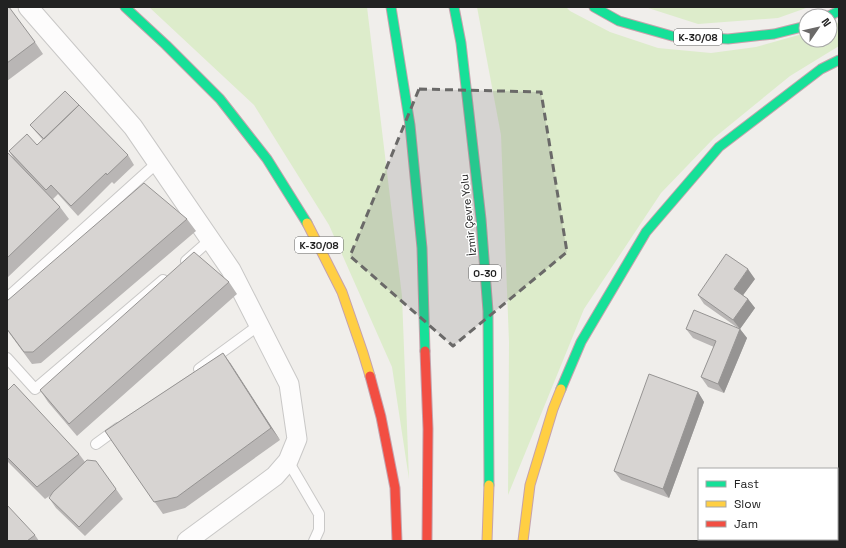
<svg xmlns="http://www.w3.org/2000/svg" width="846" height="548" viewBox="0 0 846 548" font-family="'Space Grotesk',sans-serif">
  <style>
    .grass { fill: #ddeccb }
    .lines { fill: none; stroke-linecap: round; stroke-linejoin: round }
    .lane-casing { stroke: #c9c8c7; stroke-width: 12 }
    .street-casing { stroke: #c9c8c7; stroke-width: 21 }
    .fast-casing { stroke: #c5a2ac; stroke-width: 11 }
    .slow-casing { stroke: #c5a2ac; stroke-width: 11 }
    .jam-casing { stroke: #c5a2ac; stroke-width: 11 }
    .lane { stroke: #fdfcfc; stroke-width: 10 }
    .street { stroke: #fdfcfc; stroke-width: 19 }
    .fast { stroke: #16e098; stroke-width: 9 }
    .slow { stroke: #ffcf43; stroke-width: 9 }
    .jam { stroke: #f24e42; stroke-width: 9 }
    .wall { fill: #b9b6b5 }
    .shaded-wall { fill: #969493 }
    .building { fill: #d7d4d2; stroke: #969493 }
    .marked { fill: #6a6968; fill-opacity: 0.2; stroke: #6a6968; stroke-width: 3; stroke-dasharray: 8 5; stroke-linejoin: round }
    .labels { text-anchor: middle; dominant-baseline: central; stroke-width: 3; stroke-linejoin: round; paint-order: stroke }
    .shield { fill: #fff; stroke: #646464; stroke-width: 1 }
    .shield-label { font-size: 10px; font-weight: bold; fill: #222 }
    .street-label { font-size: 11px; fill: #222; stroke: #fff }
  </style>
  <rect width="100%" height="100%" fill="#f0eeeb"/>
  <path class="grass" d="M 149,7 L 367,7 L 402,296 L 409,479 L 392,367 L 329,225 L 254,105 Z
    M 477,7 L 566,7 L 570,11 L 610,32 L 658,48 L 711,53 L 756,47 L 806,33 L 806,40 L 830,40 L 830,27 L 839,22 L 839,46 L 790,76 L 714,138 L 661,193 L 584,309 L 508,495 L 509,342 L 501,135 Z
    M 645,7 L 809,7 L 778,18 L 698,24 Z"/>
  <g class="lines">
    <defs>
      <path id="lane" d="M 186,261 L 211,239
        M 7,298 L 158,162
        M 7,358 L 35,389 L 163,280
        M 199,369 L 259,325
        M 96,444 L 118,428
        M 288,461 L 319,514 L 319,530 L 314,541"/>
      <path id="street" d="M 28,7 L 133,127 L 231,270 L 289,384 L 297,439 L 288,461 L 275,476 L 187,541"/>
      <path id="fast" d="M 125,7 L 166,45 L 220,99 L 267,159 L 307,223
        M 391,7 L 410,125 L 422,248 L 425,351
        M 454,7 L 461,43 L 481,219 L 488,311 L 489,485
        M 594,7 L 619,21 L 672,36 L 728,39 L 774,34 L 806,26
        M 829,16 L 839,11
        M 561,389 L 581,342 L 646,232 L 719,147 L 821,69 L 839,60"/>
      <path id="slow" d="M 307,223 L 342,292 L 363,353 L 370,376
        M 487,541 L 489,485
        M 523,541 L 530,485 L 553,409 L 561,389"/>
      <path id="jam" d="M 425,351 L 428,429 L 427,541
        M 370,376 L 381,417 L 395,488 L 397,541"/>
    </defs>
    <use href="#lane" class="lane-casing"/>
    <use href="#street" class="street-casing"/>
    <use href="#fast" class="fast-casing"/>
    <use href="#slow" class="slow-casing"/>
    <use href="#jam" class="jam-casing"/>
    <use href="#lane" class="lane"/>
    <use href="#street" class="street"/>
    <use href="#fast" class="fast"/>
    <use href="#slow" class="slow"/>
    <use href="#jam" class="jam"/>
  </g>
  <path class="wall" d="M 7,7 L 35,42 L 43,54 L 7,81 Z
    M 30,125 L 128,155 L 134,165 L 114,184 L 112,182 L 78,216 L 58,194 L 53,199 L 60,207 L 69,219 L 7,278 L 7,152 L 14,159 L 9,151 L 37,145 L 43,140 L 35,131 Z
    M 187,219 L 196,231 L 41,363 L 32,364 L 7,330 L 7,301 Z
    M 755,279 L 743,295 L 748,299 L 755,308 L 740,329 L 747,338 L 724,393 L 708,387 L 701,377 L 714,347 L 693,338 L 686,329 L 738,328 L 704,304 L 698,295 Z
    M 229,282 L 237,294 L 77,436 L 48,402 L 40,390 Z
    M 223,353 L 280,440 L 185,508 L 163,514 L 105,431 Z
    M 7,391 L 79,454 L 85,462 L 116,489 L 123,499 L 85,536 L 56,508 L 49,498 L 51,495 L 45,499 L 7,461 Z
    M 698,392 L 704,402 L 669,498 L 621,480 L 614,471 Z
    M 35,535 L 39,541 L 7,541 Z"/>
  <path class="shaded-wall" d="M 748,269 L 755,279 L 741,298 L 734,289 Z
    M 748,299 L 755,308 L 740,329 L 747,338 L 724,393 L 718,384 L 740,329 L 733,320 Z
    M 223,353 L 231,364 L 280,440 L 271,428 Z
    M 698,392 L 704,402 L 669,498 L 663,489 Z"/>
  <path class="building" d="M 7,7 L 9,7 L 35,42 L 7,63 Z
    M 65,91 L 79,105 L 44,139 L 30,125 Z
    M 79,105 L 128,155 L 107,175 L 106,173 L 71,206 L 51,185 L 46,190 L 9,151 L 27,134 L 37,145 Z
    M 7,152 L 60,207 L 7,258 Z
    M 144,183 L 187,219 L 33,352 L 24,352 L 7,329 L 7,301 Z
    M 194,252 L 229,282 L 69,424 L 40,390 Z
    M 726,254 L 748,269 L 734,289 L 748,299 L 733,320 L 698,295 Z
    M 694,310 L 740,329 L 718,384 L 701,377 L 716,341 L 686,329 Z
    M 223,353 L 271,428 L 177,497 L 154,502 L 105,431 Z
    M 649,374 L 698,392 L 663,489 L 614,471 Z
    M 14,384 L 79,454 L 37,487 L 7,457 L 7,391 Z
    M 87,460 L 96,461 L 116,489 L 79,527 L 49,498 L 53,492 Z
    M 7,505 L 35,535 L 27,541 L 7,541 Z"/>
  <path class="marked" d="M 419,89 L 541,92 L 567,252 L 453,346 L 350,256 Z"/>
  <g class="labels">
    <g class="shield">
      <rect x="674" y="29" width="48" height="16" rx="3"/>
      <rect x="295" y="237" width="48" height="16" rx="3"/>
      <rect x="469" y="265" width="32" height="16" rx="3"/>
    </g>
    <g class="shield-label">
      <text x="698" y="37">K-30/08</text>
      <text x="319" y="245">K-30/08</text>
      <text x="485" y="273">O-30</text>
    </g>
    <g class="street-label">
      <text transform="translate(468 215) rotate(-96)">İzmir Çevre Yolu</text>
    </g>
  </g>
  <rect width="846" height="548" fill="none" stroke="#222222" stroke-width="16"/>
  <rect x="698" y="468" width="140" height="72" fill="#ffffff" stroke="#a7a7a7"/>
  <rect x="706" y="481" width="20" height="6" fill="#16e098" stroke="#a7a7a7"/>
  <text x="734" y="488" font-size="12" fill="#222222">Fast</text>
  <rect x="706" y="501" width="20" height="6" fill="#ffcf43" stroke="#a7a7a7"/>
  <text x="734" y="508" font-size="12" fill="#222222">Slow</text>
  <rect x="706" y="521" width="20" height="6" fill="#f24e42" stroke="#a7a7a7"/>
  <text x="734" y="528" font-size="12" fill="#222222">Jam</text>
  <g transform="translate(818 28) rotate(56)"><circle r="19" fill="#ffffff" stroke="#a7a7a7"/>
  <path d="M0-3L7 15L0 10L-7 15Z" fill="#6a6968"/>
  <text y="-6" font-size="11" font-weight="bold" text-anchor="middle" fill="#222222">N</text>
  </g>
</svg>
